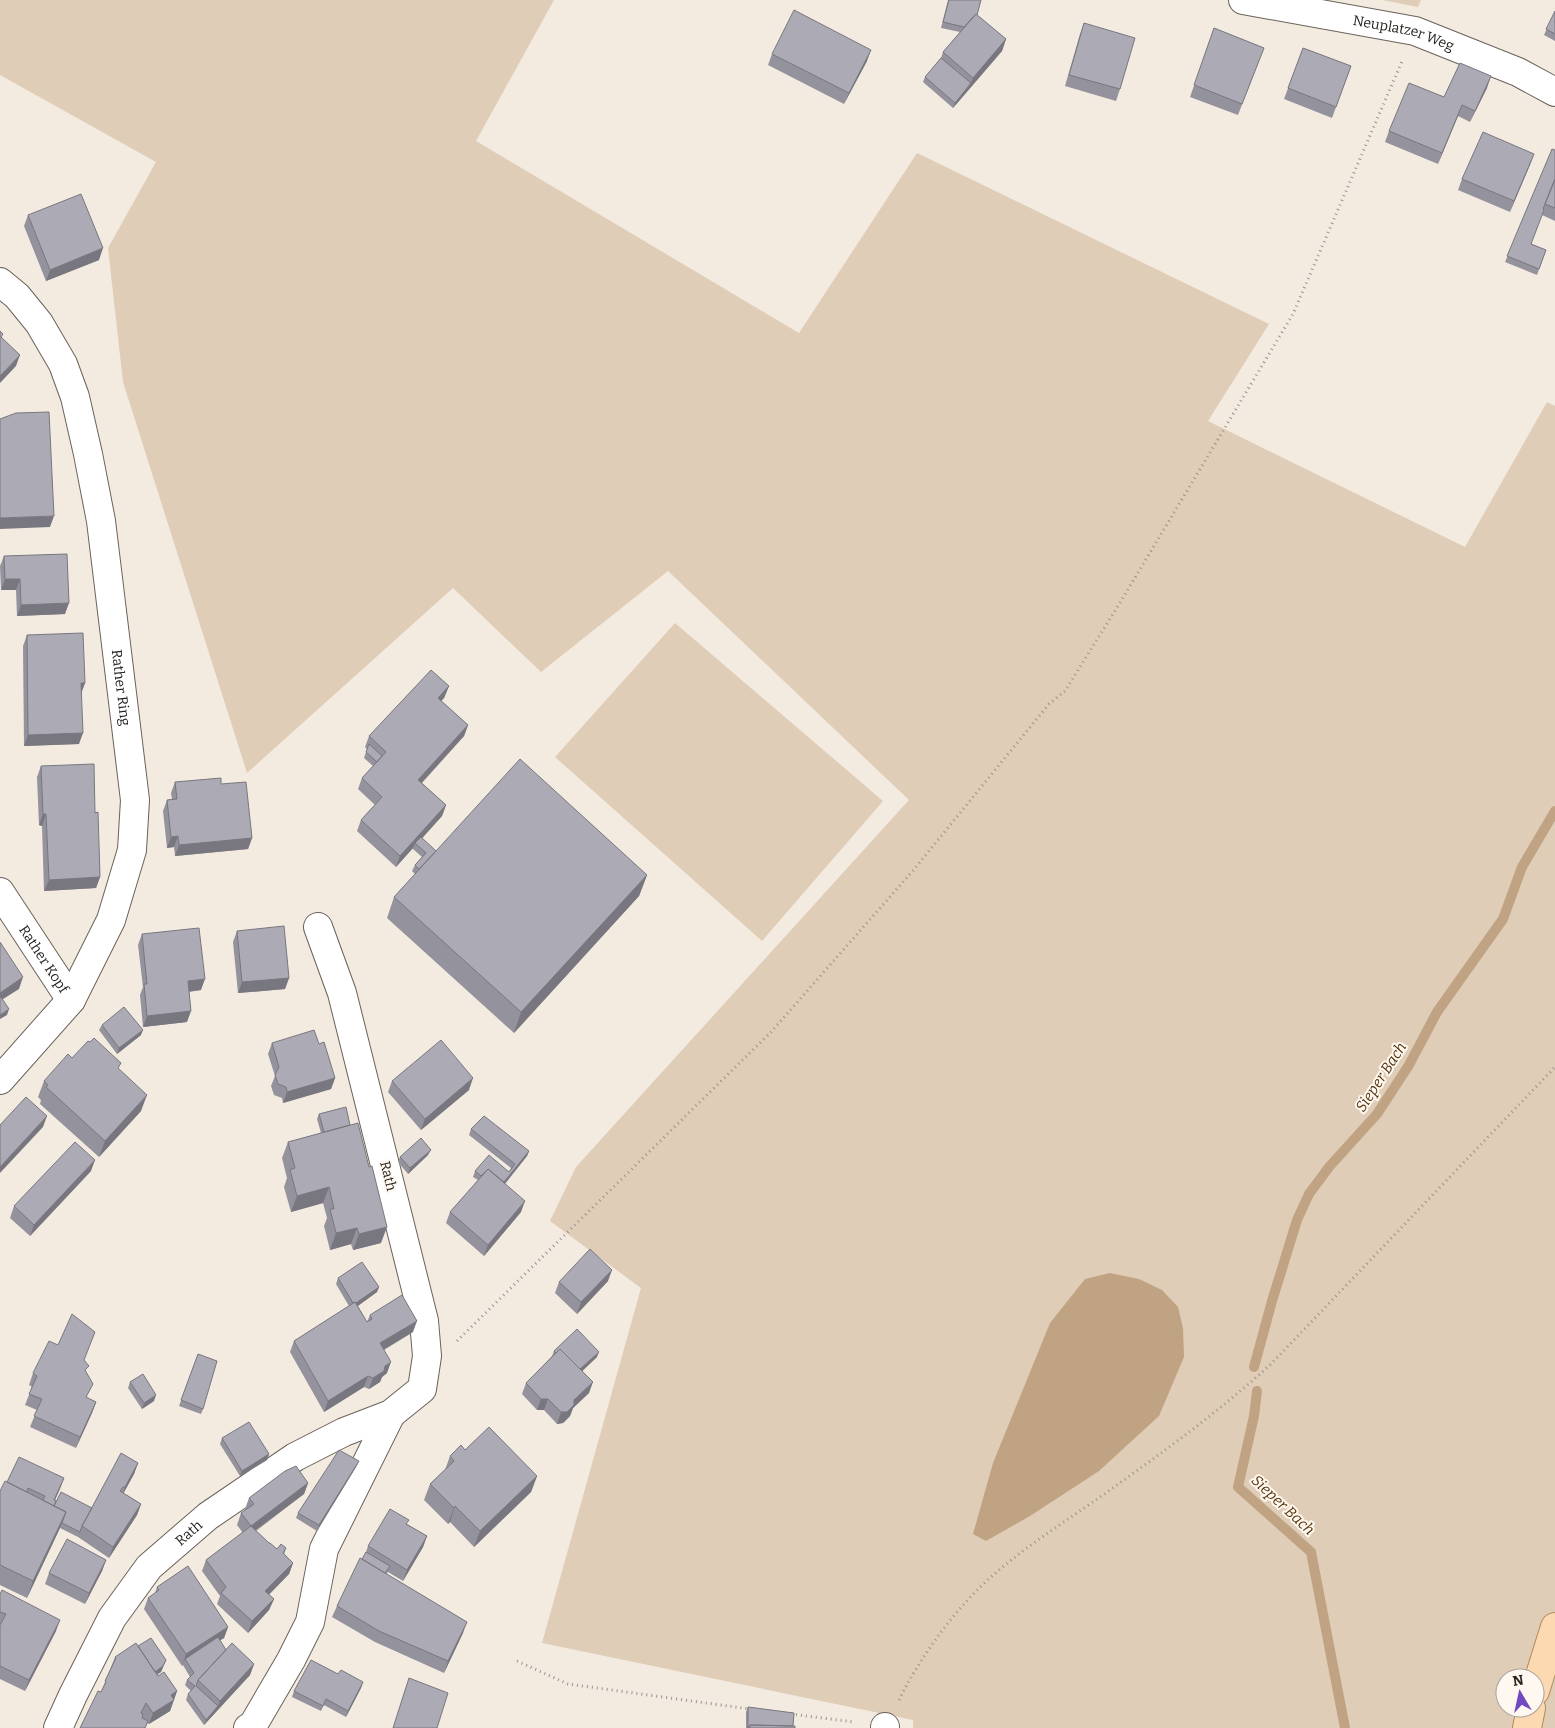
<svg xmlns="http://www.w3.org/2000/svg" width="1555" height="1728" viewBox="0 0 1555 1728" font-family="Bitter,serif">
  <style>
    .green { fill: #e0cdb7; fill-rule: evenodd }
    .water { fill: #c0a383 }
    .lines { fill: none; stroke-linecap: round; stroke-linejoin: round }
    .stream { stroke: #c0a383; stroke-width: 10 }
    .minor-casing { stroke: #6a625a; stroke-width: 30 }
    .major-casing { stroke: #b0895b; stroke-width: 30 }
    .path { stroke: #9a938c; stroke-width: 3; stroke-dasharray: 1 4; stroke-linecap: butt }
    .minor { stroke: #fff; stroke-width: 28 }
    .major { stroke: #fcd9b0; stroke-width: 28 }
    .wall { fill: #94929c }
    .shaded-wall { fill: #78777f }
    .building { fill: #acaab5; stroke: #78777f }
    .labels { text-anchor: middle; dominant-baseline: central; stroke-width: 4; stroke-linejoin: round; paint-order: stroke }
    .street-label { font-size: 14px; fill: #26231f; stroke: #fff8f0 }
    .water-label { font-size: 15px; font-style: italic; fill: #53350c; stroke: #fff8f0 }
  </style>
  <rect width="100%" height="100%" fill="#f3eae0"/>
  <path class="green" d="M 0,0 L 554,0 L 476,141 L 799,333 L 917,153 L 1269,324 L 1208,421 L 1465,547 L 1547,402 L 1555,406 L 1555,1728 L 913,1728 L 913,1720 L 542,1643 L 641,1288 L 550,1221 L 576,1167 L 909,800 L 668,571 L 541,672 L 453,588 L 247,773 L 123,382 L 108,248 L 156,162 L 0,75 ZM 1505,1678 L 1535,1678 L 1535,1708 L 1505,1708 Z
    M 1382,0 L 1421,0 L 1418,7 Z
    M 675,623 L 883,801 L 762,941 L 555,757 Z"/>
  <path class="water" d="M 1110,1273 L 1139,1279 L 1162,1290 L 1178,1307 L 1183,1328 L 1184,1357 L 1159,1416 L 1099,1471 L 1030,1516 L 986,1541 L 973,1534 L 993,1463 L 1050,1323 L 1085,1279 Z"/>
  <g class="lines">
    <path class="stream" d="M 1254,1367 L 1272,1301 L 1297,1220 L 1309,1194 L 1329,1167 L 1377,1114 L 1409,1065 L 1437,1012 L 1503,919 L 1522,867 L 1555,811
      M 1257,1391 L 1254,1416 L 1238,1487 L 1311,1552 L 1345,1728"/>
    <defs>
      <g id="minor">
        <path id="s1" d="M 1243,0 L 1415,31 L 1518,72 L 1555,92"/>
        <path id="s2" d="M 0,282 L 17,296 L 39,323 L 63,364 L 75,397 L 88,454 L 101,521 L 135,800 L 132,850 L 111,920 L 71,1000 L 0,1080"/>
        <path id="s3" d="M 0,892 L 71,1000"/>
        <path id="s4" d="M 58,1728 L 73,1695 L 112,1618 L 149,1567 L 208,1516 L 295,1457 L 344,1432 L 391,1414 L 422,1389 L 427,1356 L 424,1321 L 342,993 L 318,927"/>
        <path d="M 248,1728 L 253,1725 L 291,1660 L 310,1622 L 324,1549 L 391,1414"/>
        <path d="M 885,1728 L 885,1727"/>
      </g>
      <path id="major" d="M 1535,1691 L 1555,1627
        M 1527,1728 L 1531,1708"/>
    </defs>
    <use href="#minor" class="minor-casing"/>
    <use href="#major" class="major-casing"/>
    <path class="path" d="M 457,1341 L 771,1032 L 911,873 L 1049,704 L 1065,691 L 1121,601 L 1293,314 L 1403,59
      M 517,1661 L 568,1684 L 750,1709
      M 899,1700 C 920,1657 955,1609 991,1577 C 1028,1544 1071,1518 1110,1490 C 1166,1450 1221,1410 1271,1364 L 1555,1067
      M 791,1714 L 854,1722"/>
    <use href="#minor" class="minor"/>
    <use href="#major" class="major"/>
  </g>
  <path class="wall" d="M 948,0 L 981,0 L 977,15 L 1006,39 L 1002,51 L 953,108 L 923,82 L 925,77 L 941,58 L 943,52 L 960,32 L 941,28 Z
    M 1555,11 L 1555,41 L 1544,35 Z
    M 1084,23 L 1120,89 L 1116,101 L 1065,86 L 1080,34 Z
    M 1214,28 L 1264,48 L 1238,115 L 1190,97 Z
    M 1303,48 L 1351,66 L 1332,118 L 1284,99 Z
    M 772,54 L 867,61 L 844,104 L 768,65 Z
    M 1487,88 L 1470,122 L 1458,116 L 1438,164 L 1385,142 L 1389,131 L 1444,97 Z
    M 1555,150 L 1555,221 L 1542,215 L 1531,244 L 1546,250 L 1537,275 L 1505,262 Z
    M 1534,154 L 1510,212 L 1458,190 L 1462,179 Z
    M 28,215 L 99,260 L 46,281 L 24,226 Z
    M 4,556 L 65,614 L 17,616 L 16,590 L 1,590 L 0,566 Z
    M 27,635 L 85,683 L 81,693 L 79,744 L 24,746 L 23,646 Z
    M 449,686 L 444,698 L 441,701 L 468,725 L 464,736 L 422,783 L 446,805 L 442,816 L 422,838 L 436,851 L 647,875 L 639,896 L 514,1033 L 387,918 L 394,897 L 415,874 L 412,871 L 415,865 L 422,857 L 413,849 L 413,848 L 396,867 L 357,831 L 361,820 L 375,805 L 358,789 L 362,778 L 373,766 L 364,758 L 367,749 L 365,747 L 369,736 Z
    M 41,766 L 95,813 L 100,877 L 96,888 L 44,891 L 42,826 L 39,825 L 37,777 Z
    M 175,782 L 221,784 L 252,838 L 248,849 L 175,856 L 174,847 L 167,848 L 163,811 L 167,800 L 172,799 L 171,793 Z
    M 237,931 L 289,978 L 285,989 L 238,993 L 233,942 Z
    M 142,934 L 201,990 L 189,992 L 187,1022 L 143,1027 L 140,995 L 143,987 L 138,945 Z
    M 102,1025 L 141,1035 L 117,1054 L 99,1030 Z
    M 272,1043 L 319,1044 L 335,1078 L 331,1089 L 283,1103 L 282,1098 L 274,1095 L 271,1086 L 275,1076 L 268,1054 Z
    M 72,1058 L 119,1069 L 141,1111 L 99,1157 L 40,1104 L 41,1100 L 38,1097 L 44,1081 Z
    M 392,1081 L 469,1090 L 421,1130 L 388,1092 Z
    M 319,1114 L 381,1243 L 353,1250 L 351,1244 L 330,1250 L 324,1226 L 327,1218 L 323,1203 L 291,1212 L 284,1187 L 287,1178 L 282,1158 L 288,1142 L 321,1133 L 317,1119 Z
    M 471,1129 L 529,1151 L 527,1156 L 505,1184 L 521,1212 L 484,1256 L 446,1223 L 450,1212 L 478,1180 L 473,1177 L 475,1171 L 509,1172 L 511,1168 L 469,1135 Z
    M 428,1155 L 408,1174 L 398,1162 L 400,1157 Z
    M 91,1171 L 30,1236 L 10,1218 L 14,1206 Z
    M 338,1278 L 379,1287 L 377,1292 L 358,1306 L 367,1322 L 370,1315 L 413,1332 L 384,1350 L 387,1373 L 382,1377 L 380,1382 L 369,1389 L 364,1387 L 324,1412 L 290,1352 L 294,1341 L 349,1306 L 336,1284 Z
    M 608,1281 L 577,1314 L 555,1293 L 559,1282 Z
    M 554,1351 L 597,1357 L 582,1371 L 589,1393 L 573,1408 L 570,1416 L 563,1423 L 557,1424 L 544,1410 L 537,1410 L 522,1394 L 526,1383 L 552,1356 Z
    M 198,1354 L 203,1409 L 201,1414 L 179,1406 Z
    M 84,1360 L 86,1372 L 87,1398 L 96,1402 L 92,1413 L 76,1448 L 30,1427 L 37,1410 L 25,1405 L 32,1387 L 29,1385 L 33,1373 Z
    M 130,1382 L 154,1401 L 142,1409 L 128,1388 Z
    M 222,1438 L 269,1454 L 267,1460 L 240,1476 L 220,1444 Z
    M 465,1450 L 537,1476 L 531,1492 L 474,1547 L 450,1522 L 448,1524 L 424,1500 L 430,1484 L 445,1470 L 450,1456 Z
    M 359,1461 L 356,1467 L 317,1531 L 296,1518 L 298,1513 Z
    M 138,1463 L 134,1474 L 123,1493 L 141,1504 L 137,1515 L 109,1558 L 78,1537 L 60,1528 L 27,1598 L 0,1585 L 0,1491 L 64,1478 L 55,1500 L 92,1508 Z
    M 308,1483 L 304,1494 L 256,1531 L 269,1543 L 277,1549 L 286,1548 L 284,1555 L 293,1563 L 289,1574 L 269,1595 L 274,1599 L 269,1610 L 248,1633 L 217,1604 L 220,1596 L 202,1571 L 206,1560 L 243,1533 L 237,1525 L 241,1513 L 246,1510 L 245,1509 L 249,1498 Z
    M 407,1524 L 427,1536 L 423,1547 L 403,1581 L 388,1572 L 386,1574 L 463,1633 L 444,1673 L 375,1642 L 332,1617 L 337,1606 L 366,1552 L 368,1546 Z
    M 106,1560 L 102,1571 L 85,1604 L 45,1584 L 49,1573 Z
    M 157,1587 L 228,1627 L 224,1638 L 220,1640 L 226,1650 L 254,1664 L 250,1675 L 204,1725 L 186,1700 L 188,1694 L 191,1691 L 185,1685 L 187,1680 L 190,1677 L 183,1665 L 182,1666 L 144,1609 L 148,1598 L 155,1593 Z
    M 0,1594 L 56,1631 L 25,1691 L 0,1679 Z
    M 138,1646 L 166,1660 L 161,1672 L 157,1674 L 177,1691 L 170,1711 L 149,1724 L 147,1723 L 145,1728 L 80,1728 L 101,1692 L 115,1657 Z
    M 338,1674 L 363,1682 L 361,1688 L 346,1717 L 324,1705 L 321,1711 L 292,1697 L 294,1691 Z
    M 409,1678 L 437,1728 L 393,1728 Z
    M 748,1707 L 793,1726 L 795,1728 L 746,1728 L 746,1712 Z"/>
  <path class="shaded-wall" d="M 1006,39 L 1002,51 L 953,108 L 955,103 L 971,83 L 973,78 Z
    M 871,50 L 867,61 L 844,104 L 849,93 Z
    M 1491,76 L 1487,88 L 1470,122 L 1475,111 Z
    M 1462,105 L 1458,116 L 1438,164 L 1442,153 Z
    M 1534,154 L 1530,165 L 1510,212 L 1514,201 Z
    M 103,248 L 99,260 L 46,281 L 50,270 Z
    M 20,355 L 16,366 L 0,383 L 0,376 Z
    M 54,516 L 50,527 L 0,529 L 0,518 Z
    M 5,579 L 20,579 L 16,590 L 1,590 Z
    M 69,603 L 65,614 L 17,616 L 21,605 Z
    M 81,683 L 85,683 L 81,694 Z
    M 449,686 L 444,698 L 434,709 L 438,698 Z
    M 468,725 L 464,736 L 414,791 L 418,780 Z
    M 83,733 L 79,744 L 24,746 L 28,735 Z
    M 446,805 L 442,816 L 416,845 L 415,843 L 413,848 L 396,867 L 400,856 Z
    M 43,814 L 46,814 L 42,826 L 39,825 Z
    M 178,836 L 174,847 L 167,848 L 171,837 Z
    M 252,838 L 248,849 L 175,856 L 179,845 Z
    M 647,875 L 639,896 L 514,1033 L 521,1012 Z
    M 100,877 L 96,888 L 44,891 L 49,880 Z
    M 23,977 L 19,989 L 0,1001 L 0,993 Z
    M 289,978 L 285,989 L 238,993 L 242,982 Z
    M 205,979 L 201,990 L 184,992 L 188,981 Z
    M 9,1009 L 7,1015 L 0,1019 L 0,1015 Z
    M 191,1011 L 187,1022 L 143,1027 L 147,1016 Z
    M 143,1030 L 141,1035 L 117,1054 L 119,1048 Z
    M 335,1078 L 331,1089 L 283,1103 L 287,1092 Z
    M 473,1078 L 469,1090 L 421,1130 L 425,1119 Z
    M 147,1095 L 141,1111 L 99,1157 L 105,1141 Z
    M 47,1116 L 43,1127 L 0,1173 L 0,1167 Z
    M 431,1150 L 428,1155 L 408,1174 L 410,1168 Z
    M 529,1151 L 527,1156 L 498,1192 L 500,1186 Z
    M 95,1160 L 91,1171 L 30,1236 L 34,1225 Z
    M 329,1187 L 323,1203 L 291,1212 L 297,1196 Z
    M 525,1201 L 521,1212 L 484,1256 L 488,1245 Z
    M 387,1227 L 381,1243 L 353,1250 L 359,1234 Z
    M 357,1228 L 351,1244 L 330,1250 L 336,1233 Z
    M 612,1270 L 608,1281 L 577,1314 L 581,1302 Z
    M 379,1287 L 377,1292 L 352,1310 L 354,1304 Z
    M 417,1321 L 413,1332 L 376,1354 L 380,1343 Z
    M 599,1352 L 597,1357 L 574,1379 L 576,1373 Z
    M 391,1362 L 387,1373 L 382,1377 L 380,1382 L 369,1389 L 373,1378 L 385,1366 Z
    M 368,1376 L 364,1387 L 324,1412 L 328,1401 Z
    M 593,1382 L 589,1393 L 573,1408 L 570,1416 L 563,1423 L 557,1424 L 561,1412 Z
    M 156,1395 L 154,1401 L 142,1409 L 144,1403 Z
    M 541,1399 L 548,1399 L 544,1410 L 537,1410 Z
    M 96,1402 L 92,1413 L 76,1448 L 80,1437 Z
    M 269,1454 L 267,1460 L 240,1476 L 242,1471 Z
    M 359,1461 L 356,1467 L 317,1531 L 319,1525 Z
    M 138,1463 L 134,1474 L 121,1498 L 125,1487 Z
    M 537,1476 L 531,1492 L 474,1547 L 480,1531 Z
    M 64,1478 L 60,1489 L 50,1511 L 54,1500 Z
    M 308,1483 L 304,1494 L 246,1537 L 251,1526 Z
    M 141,1504 L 137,1515 L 109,1558 L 113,1547 Z
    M 455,1506 L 450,1522 L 448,1524 L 454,1508 Z
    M 66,1512 L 60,1528 L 27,1598 L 33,1581 Z
    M 427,1536 L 423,1547 L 403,1581 L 407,1570 Z
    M 106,1560 L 102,1571 L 85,1604 L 89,1593 Z
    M 293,1563 L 289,1574 L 261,1602 L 265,1591 Z
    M 274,1599 L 269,1610 L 248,1633 L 252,1621 Z
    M 60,1620 L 56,1631 L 25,1691 L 29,1680 Z
    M 467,1622 L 463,1633 L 444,1673 L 448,1661 Z
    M 228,1627 L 224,1638 L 187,1662 L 185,1659 L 182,1666 L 186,1654 Z
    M 166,1660 L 161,1672 L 149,1680 L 151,1674 Z
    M 254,1664 L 250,1675 L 204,1725 L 206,1720 L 218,1706 L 220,1701 Z
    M 363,1682 L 361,1688 L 346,1717 L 348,1711 Z
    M 177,1691 L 170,1711 L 149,1724 L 153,1713 L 171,1695 Z"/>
  <path class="building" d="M 949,0 L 981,0 L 977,15 L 976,14 L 964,27 L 943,22 Z
    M 794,10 L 871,50 L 849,93 L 772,54 Z
    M 1555,11 L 1555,34 L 1546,29 Z
    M 976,14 L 1006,39 L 973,78 L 943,52 Z
    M 1084,23 L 1135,38 L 1120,89 L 1069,75 Z
    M 1214,28 L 1264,48 L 1242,104 L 1194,85 Z
    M 1303,48 L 1351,66 L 1336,107 L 1288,88 Z
    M 941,58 L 971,83 L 955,103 L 925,77 Z
    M 1460,63 L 1491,76 L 1475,111 L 1462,105 L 1442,153 L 1389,131 L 1409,83 L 1444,97 Z
    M 1483,132 L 1534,154 L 1514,201 L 1462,179 Z
    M 1552,149 L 1555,150 L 1555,179 L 1543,209 L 1544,210 L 1531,244 L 1546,250 L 1539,269 L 1507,256 Z
    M 1555,179 L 1555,208 L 1545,204 Z
    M 81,194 L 103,248 L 50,270 L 28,215 Z
    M 0,331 L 3,334 L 1,337 L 20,355 L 0,376 Z
    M 49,412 L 54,516 L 0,518 L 0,419 L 16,413 Z
    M 67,554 L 69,603 L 21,605 L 20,579 L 5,579 L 4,556 Z
    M 83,633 L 85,683 L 81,683 L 83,733 L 28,735 L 27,635 Z
    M 431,670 L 449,686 L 438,698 L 468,725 L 418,780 L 446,805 L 400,856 L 361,820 L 382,797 L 362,778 L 386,752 L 369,736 Z
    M 369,744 L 382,756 L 377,762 L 366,752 Z
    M 520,759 L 647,875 L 521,1012 L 394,897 Z
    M 94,764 L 95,813 L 98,812 L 100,877 L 49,880 L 46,814 L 43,814 L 41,766 Z
    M 221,778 L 221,784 L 246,782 L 252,838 L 179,845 L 178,836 L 171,837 L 167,800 L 177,799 L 175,782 Z
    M 421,837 L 436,851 L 419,869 L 415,865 L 426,853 L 415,843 Z
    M 284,926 L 289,978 L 242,982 L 237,931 Z
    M 199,928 L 205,979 L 188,981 L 191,1011 L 147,1016 L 144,984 L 147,984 L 142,934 Z
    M 0,942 L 23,977 L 0,993 Z
    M 0,997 L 1,997 L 9,1009 L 0,1015 Z
    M 124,1007 L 143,1030 L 119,1048 L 102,1025 Z
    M 314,1030 L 319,1044 L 324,1042 L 335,1078 L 287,1092 L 286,1087 L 278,1084 L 275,1075 L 279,1067 L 272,1043 Z
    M 94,1038 L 121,1063 L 118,1068 L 147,1095 L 105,1141 L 46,1087 L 48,1085 L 44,1081 L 68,1054 L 72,1058 L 88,1041 L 90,1042 Z
    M 441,1040 L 473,1078 L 425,1119 L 392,1081 Z
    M 26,1097 L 47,1116 L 0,1167 L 0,1125 Z
    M 346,1107 L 350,1125 L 324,1132 L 319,1114 Z
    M 484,1116 L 529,1151 L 504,1182 L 488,1169 L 481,1176 L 475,1171 L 489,1155 L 509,1172 L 515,1164 L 471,1129 Z
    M 358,1123 L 369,1167 L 372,1166 L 387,1227 L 359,1234 L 357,1228 L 336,1233 L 330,1209 L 334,1209 L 329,1187 L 297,1196 L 290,1170 L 295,1168 L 288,1142 Z
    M 421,1138 L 431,1150 L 410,1168 L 400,1157 Z
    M 75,1142 L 95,1160 L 34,1225 L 14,1206 Z
    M 488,1169 L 525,1201 L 488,1245 L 450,1212 Z
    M 590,1249 L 612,1270 L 581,1302 L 559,1282 Z
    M 362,1262 L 379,1287 L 356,1303 L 355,1302 L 353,1303 L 338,1278 Z
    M 402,1295 L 417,1321 L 380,1343 L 391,1362 L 385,1366 L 384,1371 L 373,1378 L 368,1376 L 328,1401 L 294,1341 L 355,1302 L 367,1322 L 372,1319 L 370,1315 Z
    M 72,1314 L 95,1332 L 84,1360 L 89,1366 L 85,1370 L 93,1384 L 86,1397 L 96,1402 L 80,1437 L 34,1416 L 42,1399 L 29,1394 L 37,1376 L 33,1373 L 49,1341 L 58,1345 Z
    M 577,1329 L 599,1352 L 580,1369 L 560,1349 L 556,1353 L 554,1351 Z
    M 560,1349 L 593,1382 L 574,1400 L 574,1405 L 567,1412 L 561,1412 L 548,1399 L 541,1399 L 526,1383 Z
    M 198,1354 L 217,1361 L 203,1409 L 181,1400 Z
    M 143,1374 L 156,1395 L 144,1403 L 130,1382 Z
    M 249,1422 L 269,1454 L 242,1471 L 222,1438 Z
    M 489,1427 L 537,1476 L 480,1531 L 455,1506 L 454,1508 L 430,1484 L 454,1461 L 450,1456 L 461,1445 L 465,1450 Z
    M 339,1450 L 359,1461 L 319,1525 L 298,1513 Z
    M 121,1453 L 138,1463 L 125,1487 L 123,1487 L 120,1491 L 141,1504 L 113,1547 L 82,1526 Z
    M 19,1457 L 64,1478 L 54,1500 L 56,1501 L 54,1506 L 43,1500 L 45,1496 L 28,1488 L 27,1492 L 7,1482 Z
    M 296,1466 L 308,1483 L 251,1526 L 241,1513 L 254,1504 L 249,1498 L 285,1471 Z
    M 5,1481 L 66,1512 L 33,1581 L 0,1565 L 0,1491 Z
    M 61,1492 L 92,1508 L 82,1526 L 80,1532 L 62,1523 L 66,1512 L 54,1506 Z
    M 390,1509 L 409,1520 L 406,1524 L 427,1536 L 407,1570 L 368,1546 Z
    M 251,1526 L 269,1543 L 270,1543 L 277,1549 L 281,1544 L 286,1548 L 283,1553 L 293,1563 L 265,1591 L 274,1599 L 252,1621 L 221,1593 L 226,1587 L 206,1560 Z
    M 67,1539 L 106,1560 L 89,1593 L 49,1573 Z
    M 366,1552 L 390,1566 L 385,1573 L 362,1559 Z
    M 360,1558 L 467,1622 L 448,1661 L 379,1631 L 337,1606 Z
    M 188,1566 L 228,1627 L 186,1654 L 148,1598 L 159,1590 L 157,1587 Z
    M 2,1590 L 60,1620 L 29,1680 L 0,1666 L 0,1625 L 6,1614 L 0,1612 L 0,1594 Z
    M 218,1637 L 226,1650 L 198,1680 L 196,1686 L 218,1706 L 206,1720 L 188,1694 L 195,1686 L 187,1680 L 194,1673 L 185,1659 Z
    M 151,1638 L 166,1660 L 163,1666 L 155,1672 L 138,1646 Z
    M 136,1643 L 158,1676 L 164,1672 L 177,1691 L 171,1695 L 174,1700 L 153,1713 L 146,1703 L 141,1713 L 143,1714 L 142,1718 L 148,1721 L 145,1728 L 80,1728 L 98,1691 L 101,1692 L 106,1682 L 105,1681 L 116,1658 L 115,1657 Z
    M 232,1643 L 254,1664 L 220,1701 L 198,1680 Z
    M 311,1660 L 338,1674 L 341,1670 L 363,1682 L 348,1711 L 326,1699 L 323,1706 L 294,1691 Z
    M 409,1678 L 448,1693 L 437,1728 L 393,1728 Z
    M 748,1707 L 794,1713 L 793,1726 L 750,1725 L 748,1728 Z
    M 750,1725 L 795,1726 L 795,1728 L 750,1728 Z"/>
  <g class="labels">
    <g class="street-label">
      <text stroke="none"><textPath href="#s1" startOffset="164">Neuplatzer Weg</textPath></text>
      <text stroke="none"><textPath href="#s2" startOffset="434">Rather Ring</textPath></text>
      <text stroke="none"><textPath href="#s3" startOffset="80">Rather Kopf</textPath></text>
      <text transform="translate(388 1176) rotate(76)">Rath</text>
      <text stroke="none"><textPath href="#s4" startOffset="238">Rath</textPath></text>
    </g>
    <g class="water-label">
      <text transform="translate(1381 1077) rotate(-57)">Sieper Bach</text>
      <text transform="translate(1283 1505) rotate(43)">Sieper Bach</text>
    </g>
  </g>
  <g transform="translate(1520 1693) rotate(351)"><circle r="24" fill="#fff8f0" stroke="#a8a39c"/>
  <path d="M0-4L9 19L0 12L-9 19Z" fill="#7349c2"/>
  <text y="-8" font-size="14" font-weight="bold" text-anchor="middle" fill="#26231f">N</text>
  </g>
</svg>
